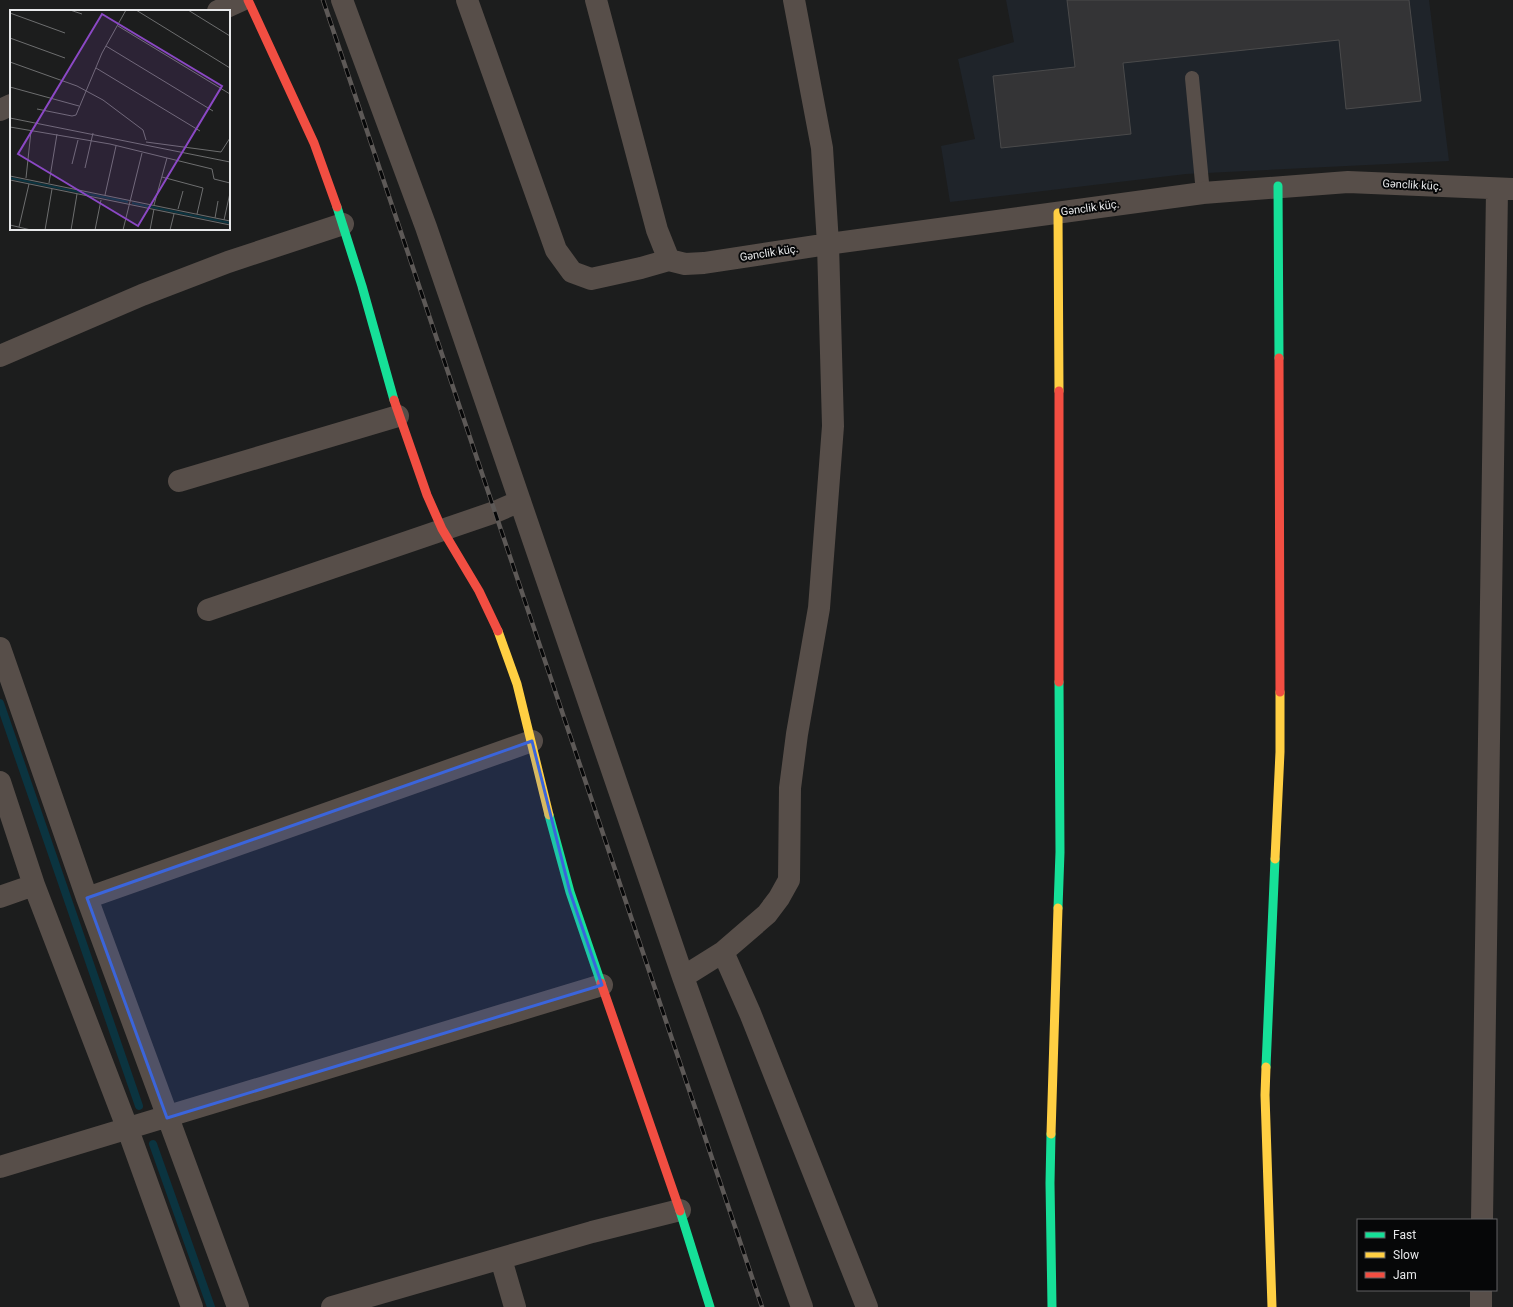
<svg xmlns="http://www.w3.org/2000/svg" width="1513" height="1307" viewBox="0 0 1513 1307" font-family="Roboto,sans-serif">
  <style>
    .built { fill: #1f242a }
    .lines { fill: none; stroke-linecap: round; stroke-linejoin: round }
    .stream { stroke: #0b3440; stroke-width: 8 }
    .building { fill: #343436; stroke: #4a4a4b }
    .lane { stroke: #574e49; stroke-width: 14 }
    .street { stroke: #574e49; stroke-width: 22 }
    .fast { stroke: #16e098; stroke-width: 9 }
    .slow { stroke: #ffcf43; stroke-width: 9 }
    .jam { stroke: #f24e42; stroke-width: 9 }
    .rail-casing { stroke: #5d5957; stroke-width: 4.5 }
    .rail { stroke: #060708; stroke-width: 3; stroke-dasharray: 9; stroke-linecap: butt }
    .marked { fill: #3b65db; fill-opacity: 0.2; stroke: #3b65db; stroke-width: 3; stroke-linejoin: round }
    .labels { text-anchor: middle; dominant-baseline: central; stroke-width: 4; stroke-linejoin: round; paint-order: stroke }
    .street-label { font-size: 11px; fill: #e7e8ea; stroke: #060708 }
    .inset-river { fill: none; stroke: #0b3440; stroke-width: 2 }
    .inset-road { fill: none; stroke: #6d6e6f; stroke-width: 1 }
    .view { fill: #8b48c5; fill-opacity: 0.15; stroke: #8b48c5; stroke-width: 2 }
    .inset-edge { fill: none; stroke: #e7e8ea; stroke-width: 2 }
  </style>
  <rect width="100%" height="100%" fill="#1c1d1d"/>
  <path class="built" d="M 1006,0 L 1429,0 L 1449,161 L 1186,174 L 950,202 L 941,146 L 975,139 L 958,59 L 1014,42 Z"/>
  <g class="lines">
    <path class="stream" d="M 0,703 L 139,1106
      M 153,1144 L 211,1307"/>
  </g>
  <path class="building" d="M 1067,0 L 1409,0 L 1421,101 L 1346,109 L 1339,40 L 1123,63 L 1131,134 L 1001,148 L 993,76 L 1075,67 Z"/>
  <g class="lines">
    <path class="lane" d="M 1192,78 L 1203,193"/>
    <path class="street" d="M 342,0 L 426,227 L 683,977 L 802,1307
      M 467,0 L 556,250 L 572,272 L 591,279 L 641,268 L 669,260
      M 596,0 L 657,230 L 669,260
      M 218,11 L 242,0
      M 0,110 L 11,105
      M 669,260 L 685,264 L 704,263 L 828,244 L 1203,193 L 1348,182 L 1513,189
      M 0,356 L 142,295 L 228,262 L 343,224
      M 179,481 L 398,416
      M 208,610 L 495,512 L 520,501
      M 0,648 L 87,898 L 238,1307
      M 0,782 L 34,885 L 127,1127 L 192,1307
      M 0,897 L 34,885
      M 87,898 L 532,741
      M 723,952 L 767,914 L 779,898 L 789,880 L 790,788 L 797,734 L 819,608 L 833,426 L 828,244 L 822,148 L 794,0
      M 683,977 L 723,952 L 750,1013 L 867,1307
      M 0,1167 L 602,985
      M 1482,1220 L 1497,190
      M 501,1259 L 515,1307
      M 332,1307 L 592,1232 L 680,1210
      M 1481,1307 L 1481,1290"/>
    <path class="fast" d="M 1278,186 L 1279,358
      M 337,207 L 362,286 L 394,400
      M 549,815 L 570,892 L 601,983
      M 1058,908 L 1060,852 L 1059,682
      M 1266,1067 L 1275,859
      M 1051,1134 L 1050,1183 L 1052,1307
      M 680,1211 L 710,1307"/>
    <path class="slow" d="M 1058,213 L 1059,391
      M 498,631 L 517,684 L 549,815
      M 1275,859 L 1280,752 L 1280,692
      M 1266,1067 L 1265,1095 L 1272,1307
      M 1051,1134 L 1058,908"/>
    <path class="jam" d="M 248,0 L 314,143 L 337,207
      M 1279,358 L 1280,692
      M 1059,391 L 1059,682
      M 394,400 L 427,495 L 442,529 L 479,591 L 498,631
      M 601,983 L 680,1211"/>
    <defs>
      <path id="rail" d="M 323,0 L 762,1307"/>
    </defs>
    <use href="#rail" class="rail-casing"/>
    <use href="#rail" class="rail"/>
  </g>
  <path class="marked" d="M 532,741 L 570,892 L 602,985 L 167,1118 L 87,898 Z"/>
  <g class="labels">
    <g class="street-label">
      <text transform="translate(1412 185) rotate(3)">Gənclik küç.</text>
      <text transform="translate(1090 208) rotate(-8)">Gənclik küç.</text>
      <text transform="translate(769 253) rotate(-9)">Gənclik küç.</text>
    </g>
  </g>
  <g transform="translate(10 10)">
    <rect width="220" height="220" fill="#1c1d1d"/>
    <path class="inset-river" d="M 0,168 L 118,192M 122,193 L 220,213"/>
    <path class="inset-road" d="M 60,0 L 72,4M 126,0 L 220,58M 178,0 L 220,26M 0,3 L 55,23M 108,16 L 220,84M 0,28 L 55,48M 96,36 L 203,101M 0,52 L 67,76 L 93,90 L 133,120 L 136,130M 86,58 L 190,121M 0,77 L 69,96M 27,99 L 62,106 L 66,105 L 92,43 L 116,0M 0,108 L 220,152M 0,117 L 100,134 L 202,159 L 204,169 L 220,173M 136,132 L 211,142 L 220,128M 62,154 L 68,130M 75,158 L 83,123M 0,166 L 220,211M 152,167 L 193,178 L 187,204M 16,168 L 21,121M 0,170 L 220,215M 39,173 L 47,124M 95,185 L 106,136M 144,195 L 157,148M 168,199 L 173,181M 205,208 L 208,191M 214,210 L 220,183M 0,215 L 21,220M 9,217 L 19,174M 35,220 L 42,179M 61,220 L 67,184M 85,220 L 91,190M 113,220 L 132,143M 140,220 L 144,199M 160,220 L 164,204"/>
    <path class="view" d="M 92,4 L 212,76 L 128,216 L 8,144 Z"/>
    <rect width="220" height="220" class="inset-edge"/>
  </g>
  <rect x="1357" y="1219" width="140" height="72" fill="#060708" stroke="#606162"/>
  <rect x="1365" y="1232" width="20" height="6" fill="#16e098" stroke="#606162"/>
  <text x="1393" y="1239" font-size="12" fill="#e7e8ea">Fast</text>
  <rect x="1365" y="1252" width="20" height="6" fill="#ffcf43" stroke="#606162"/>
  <text x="1393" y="1259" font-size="12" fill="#e7e8ea">Slow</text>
  <rect x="1365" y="1272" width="20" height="6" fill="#f24e42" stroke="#606162"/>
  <text x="1393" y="1279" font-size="12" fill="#e7e8ea">Jam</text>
</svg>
